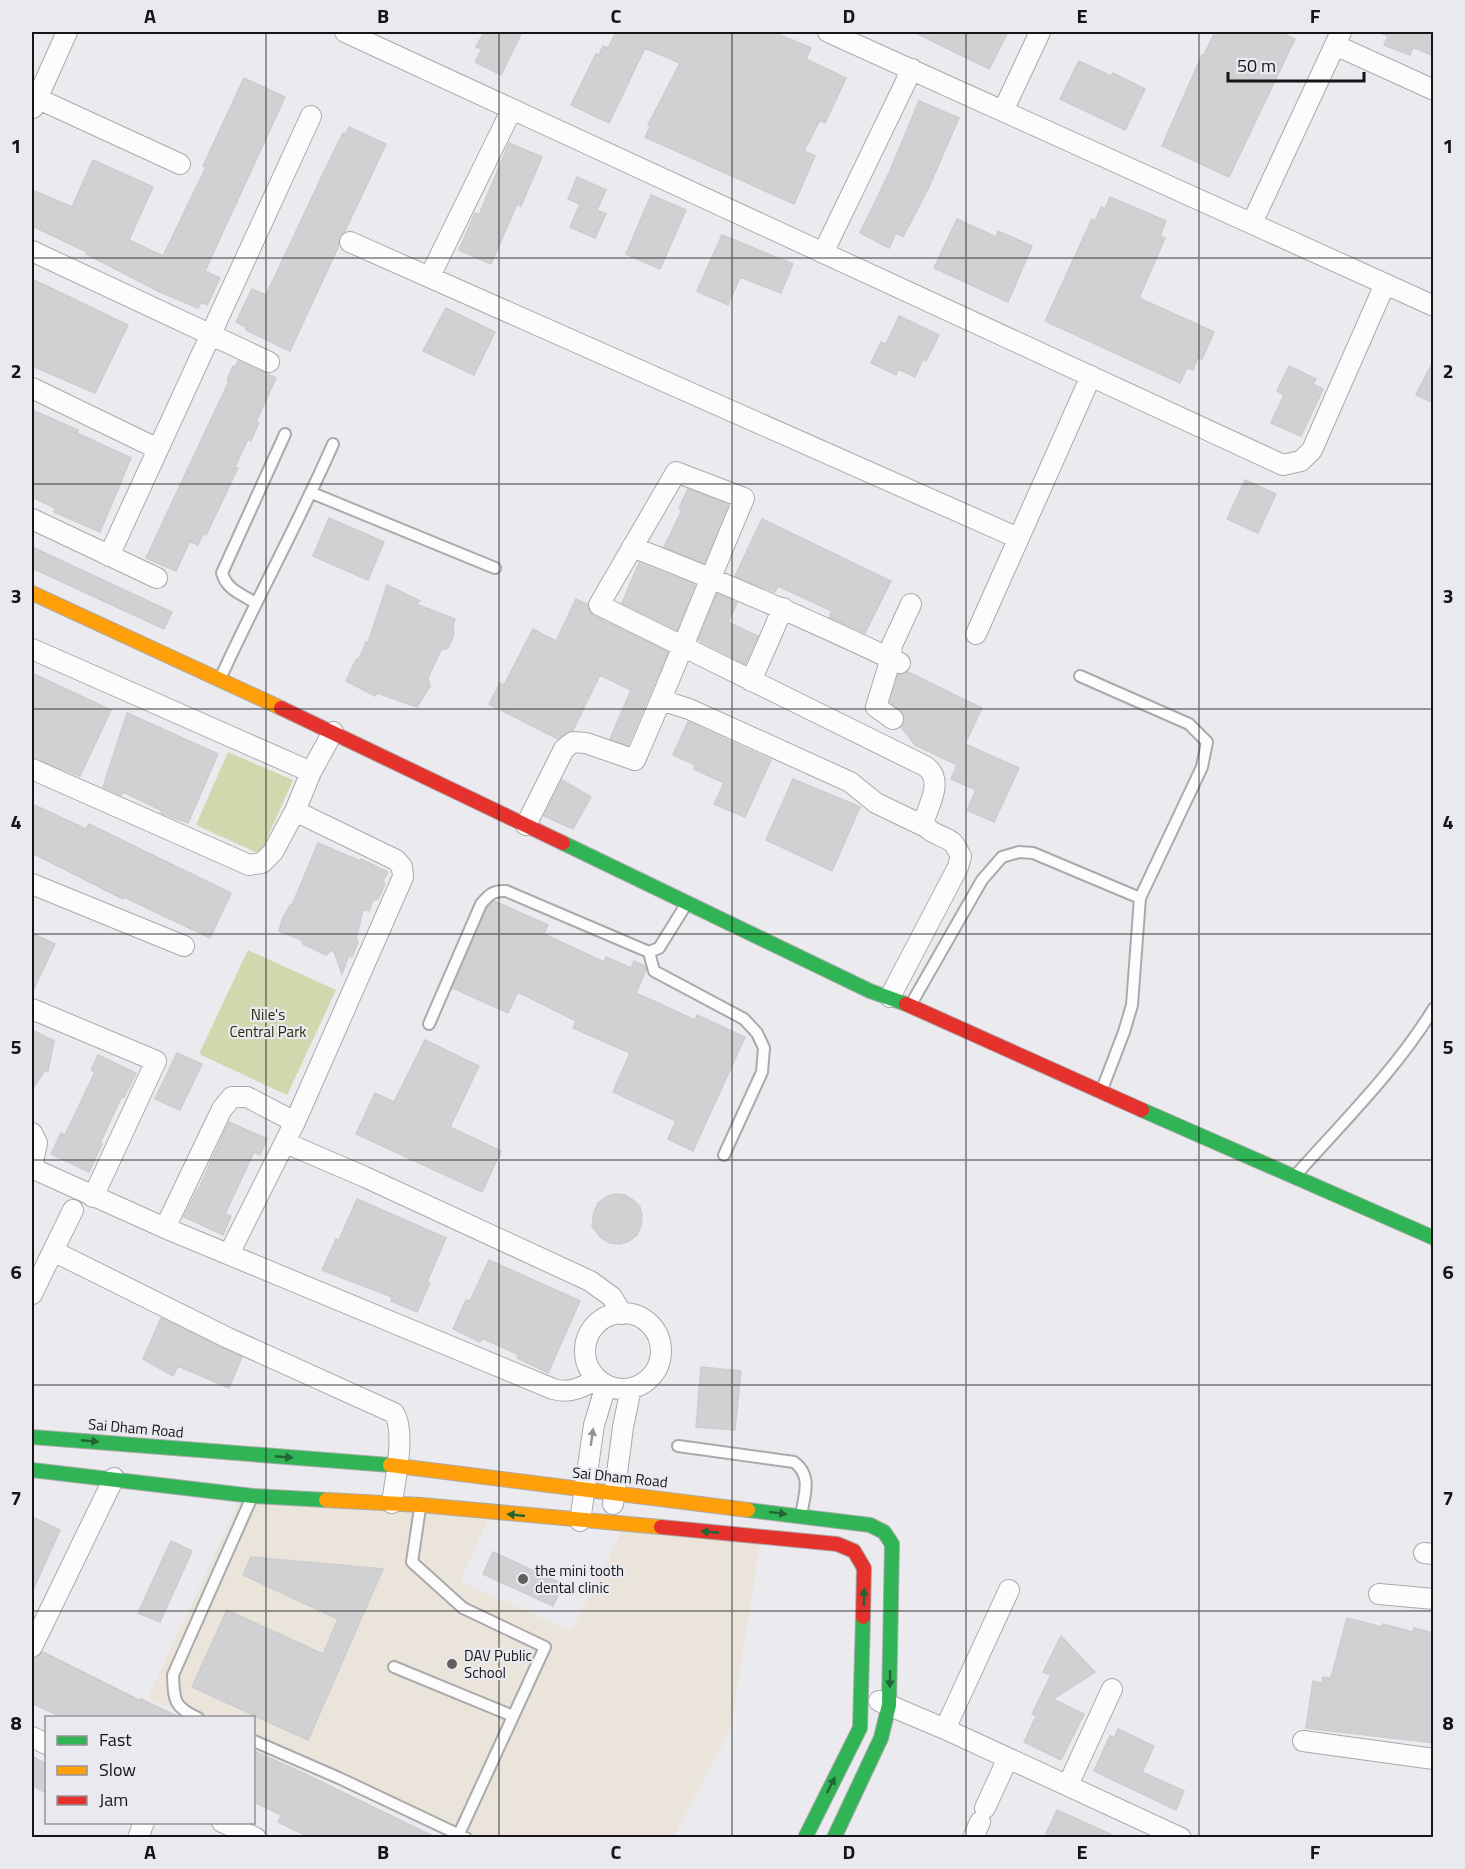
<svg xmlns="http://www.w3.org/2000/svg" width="1465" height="1869" viewBox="0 0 1465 1869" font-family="'Titillium Web',sans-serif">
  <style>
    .education { fill: #eae4da }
    .green { fill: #d0d8ae }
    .building { fill: #d1d1d4; stroke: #cdcdcf; stroke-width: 1.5 }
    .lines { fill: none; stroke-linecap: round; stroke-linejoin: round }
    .lane-casing { stroke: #aaaaac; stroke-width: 14 }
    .street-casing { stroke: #aaaaac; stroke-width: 22 }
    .fast-casing { stroke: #aaaaac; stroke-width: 16 }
    .slow-casing { stroke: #aaaaac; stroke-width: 16 }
    .jam-casing { stroke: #aaaaac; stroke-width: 16 }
    .lane { stroke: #fcfcfc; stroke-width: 10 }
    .street { stroke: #fcfcfc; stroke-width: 20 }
    .fast { stroke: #30b455; stroke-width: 14 }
    .slow { stroke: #ff9f0a; stroke-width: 14 }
    .jam { stroke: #e5322d; stroke-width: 14 }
    .oneway { fill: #949495 }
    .oneway2 { fill: #226436 }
    .grid { fill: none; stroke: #151517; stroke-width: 1.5; stroke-opacity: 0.55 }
    .poi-dot { fill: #606062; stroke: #eae9ef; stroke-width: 2 }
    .labels { text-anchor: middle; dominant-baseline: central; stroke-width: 4.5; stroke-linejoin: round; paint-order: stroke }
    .park-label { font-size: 15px; fill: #272c09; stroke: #eae9ef }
    .street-label { font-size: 15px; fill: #151517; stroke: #eae9ef }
    .poi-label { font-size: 15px; fill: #151517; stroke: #eae9ef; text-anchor: start }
    .neatline { fill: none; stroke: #151517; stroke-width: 2 }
    .grid-label { font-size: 20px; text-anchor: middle; font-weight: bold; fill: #151517 }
  </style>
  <rect width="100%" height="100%" fill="#ebeaee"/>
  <path class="education" d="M 240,1500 L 490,1516 L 460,1581 L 571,1631 L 623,1529 L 760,1543 L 731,1728 L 674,1837 L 458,1837 L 254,1746 L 254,1718 L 191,1717 L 148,1698 Z"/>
  <path class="green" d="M 228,752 L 293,780 L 260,854 L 196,825 Z
    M 248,950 L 336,990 L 287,1095 L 199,1054 Z"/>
  <path class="building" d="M 484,32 L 522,32 L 501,75 L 475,62 L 482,49 L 476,47 Z
    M 616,32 L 773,32 L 811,48 L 806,59 L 846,78 L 825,123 L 820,120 L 804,151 L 815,156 L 794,204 L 645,137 L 650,126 L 648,125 L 680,63 L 645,48 L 609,123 L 571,105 L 596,54 L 599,55 L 603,46 L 608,48 Z
    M 914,32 L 1008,32 L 989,69 Z
    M 1215,32 L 1278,32 L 1295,39 L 1229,177 L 1162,146 L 1202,55 L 1204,55 Z
    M 1377,32 L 1434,32 L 1434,56 L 1413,47 L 1410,55 L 1384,45 L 1388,36 Z
    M 1079,61 L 1111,76 L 1113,73 L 1145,89 L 1125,130 L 1060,99 Z
    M 244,78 L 285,97 L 205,271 L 220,278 L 207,305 L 201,302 L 198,308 L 160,292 L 86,254 L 87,252 L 32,226 L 32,190 L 72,207 L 93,160 L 153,187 L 129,240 L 163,256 L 206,167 L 203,166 Z
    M 919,101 L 959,118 L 928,189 L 903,237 L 896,233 L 889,248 L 860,233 L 889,173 Z
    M 349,127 L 386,144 L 345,231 L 339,237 L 339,245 L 290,351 L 246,330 L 246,327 L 236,322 L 252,289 L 266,295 L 331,157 L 343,133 L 345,134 Z
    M 509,143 L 542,157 L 521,206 L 517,204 L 491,264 L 459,250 L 475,213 L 479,215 Z
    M 577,177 L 606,190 L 597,210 L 606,214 L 595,238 L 570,227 L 580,204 L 568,199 Z
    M 651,195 L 686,210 L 660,269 L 626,254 Z
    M 1110,197 L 1166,221 L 1160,236 L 1165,238 L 1139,298 L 1214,332 L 1202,359 L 1198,357 L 1193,370 L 1187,368 L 1180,383 L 1045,321 L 1092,219 L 1095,221 L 1101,207 L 1105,209 Z
    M 957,219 L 996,237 L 998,231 L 1032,246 L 1008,302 L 934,268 Z
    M 722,235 L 793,264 L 781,293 L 740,277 L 728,305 L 697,291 Z
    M 32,279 L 128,325 L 95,393 L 32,366 Z
    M 446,308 L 495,332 L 474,375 L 423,351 Z
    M 899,316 L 939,335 L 926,361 L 923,359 L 915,377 L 898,369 L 896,375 L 871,363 L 881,342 L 886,344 Z
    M 1434,359 L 1434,403 L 1416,395 Z
    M 238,361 L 276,378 L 256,422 L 259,423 L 251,441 L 248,439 L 235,467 L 238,468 L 206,535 L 203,534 L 198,545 L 190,541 L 176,571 L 146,558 L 229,381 L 227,380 L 233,366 L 235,367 Z
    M 1289,366 L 1316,379 L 1313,384 L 1323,389 L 1301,436 L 1271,423 L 1284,395 L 1277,391 Z
    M 32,410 L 78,430 L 77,433 L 131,458 L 100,532 L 54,512 L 55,508 L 32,497 Z
    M 1245,480 L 1276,494 L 1258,533 L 1227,519 Z
    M 688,489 L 728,505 L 704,563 L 664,547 L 682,510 L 679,508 Z
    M 329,518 L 384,542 L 368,580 L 313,556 Z
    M 762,519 L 891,581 L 865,633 L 829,617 L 832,611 L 778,586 L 775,592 L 735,576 Z
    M 32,547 L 172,612 L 164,629 L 32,568 Z
    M 639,563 L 695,585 L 677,630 L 622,603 Z
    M 387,585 L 420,601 L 416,604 L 455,619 L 453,626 L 454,635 L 448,648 L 441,650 L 428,678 L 430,686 L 417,707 L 377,693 L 375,696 L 346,681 L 356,660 L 360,657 L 366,642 L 368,643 Z
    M 717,594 L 737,603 L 728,622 L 758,636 L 745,664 L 698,640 Z
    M 576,599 L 587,604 L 589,611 L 594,616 L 668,652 L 628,745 L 610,739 L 631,690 L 600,675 L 573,730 L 566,733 L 558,739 L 489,704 L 500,683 L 504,685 L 533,629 L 556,641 Z
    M 908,672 L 982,708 L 965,744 L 1019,768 L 994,822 L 967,810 L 976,790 L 951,779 L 957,765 L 915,745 L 901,727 L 905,721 L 904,715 L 890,702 L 898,675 Z
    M 32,673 L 111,710 L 80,776 L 32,757 Z
    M 127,713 L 218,754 L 188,823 L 161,813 L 161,810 L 123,792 L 121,795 L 103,787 Z
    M 688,722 L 771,760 L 745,817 L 714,804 L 724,783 L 694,769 L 695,765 L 673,755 Z
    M 793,779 L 860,807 L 832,871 L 766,840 Z
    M 562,780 L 591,797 L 573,829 L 544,816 Z
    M 32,804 L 86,829 L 89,824 L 231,893 L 210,938 L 124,897 L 123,899 L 32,853 Z
    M 318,843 L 360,861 L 361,859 L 388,872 L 383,881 L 385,884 L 378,899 L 373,900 L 369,911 L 363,910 L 356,939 L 358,942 L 352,957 L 349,955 L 342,974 L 333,949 L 326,955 L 303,944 L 302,940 L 279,931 L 282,920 L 290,905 L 292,905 Z
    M 494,901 L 548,925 L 544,934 L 604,962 L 606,957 L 631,968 L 634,961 L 645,966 L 646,970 L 636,993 L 695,1020 L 697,1015 L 745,1037 L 693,1151 L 668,1139 L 676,1121 L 613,1092 L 630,1053 L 573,1028 L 576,1021 L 518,992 L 508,1013 L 453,988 L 487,908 Z
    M 32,933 L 55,944 L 32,993 Z
    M 32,1030 L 54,1041 L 48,1071 L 45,1070 L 32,1090 Z
    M 425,1040 L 479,1066 L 450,1127 L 501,1151 L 482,1192 L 356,1134 L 375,1093 L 394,1102 Z
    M 177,1053 L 202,1064 L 180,1110 L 155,1099 Z
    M 98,1055 L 136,1073 L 124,1097 L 122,1096 L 100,1143 L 102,1144 L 89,1172 L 51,1154 L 61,1133 L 65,1135 L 95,1072 L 91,1070 Z
    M 229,1122 L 267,1139 L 260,1155 L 254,1152 L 225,1214 L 231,1216 L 223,1235 L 184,1217 L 197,1190 L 198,1190 Z
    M 615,1194 L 625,1195 L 633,1200 L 640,1207 L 642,1216 L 641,1226 L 637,1235 L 629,1241 L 620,1244 L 610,1243 L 601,1238 L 592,1226 L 594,1212 L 598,1203 L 606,1197 Z
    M 357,1199 L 446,1238 L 427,1282 L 430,1283 L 417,1312 L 391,1301 L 392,1297 L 322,1270 L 336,1239 L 339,1240 Z
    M 489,1260 L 580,1301 L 548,1373 L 517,1358 L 519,1355 L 482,1338 L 480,1342 L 453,1329 L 466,1300 L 470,1301 Z
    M 161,1318 L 242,1357 L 229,1388 L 178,1366 L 173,1376 L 143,1359 Z
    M 701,1367 L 741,1371 L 735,1430 L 696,1427 Z
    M 32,1517 L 60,1530 L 32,1592 Z
    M 171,1541 L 192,1551 L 160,1622 L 138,1613 Z
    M 493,1552 L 563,1584 L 553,1606 L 483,1574 Z
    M 251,1557 L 383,1569 L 308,1740 L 192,1687 L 227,1610 L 323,1654 L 338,1619 L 243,1575 Z
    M 1347,1618 L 1382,1627 L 1383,1624 L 1413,1632 L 1414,1628 L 1434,1633 L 1434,1743 L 1306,1728 L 1313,1681 L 1322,1683 L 1323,1677 L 1331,1678 Z
    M 1061,1636 L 1095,1672 L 1053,1699 L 1084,1714 L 1061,1760 L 1024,1742 L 1036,1716 L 1032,1714 L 1051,1675 L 1043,1672 Z
    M 43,1652 L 141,1701 L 141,1699 L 181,1718 L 63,1718 L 32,1703 L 32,1660 Z
    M 1118,1729 L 1154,1746 L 1142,1772 L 1184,1791 L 1176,1810 L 1094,1771 L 1110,1736 L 1114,1738 Z
    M 254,1751 L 301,1772 L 437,1838 L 311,1838 L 278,1822 L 281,1815 L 254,1802 Z
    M 32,1756 L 46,1764 L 46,1793 L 32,1785 Z
    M 1057,1810 L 1119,1838 L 1044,1838 Z"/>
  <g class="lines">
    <defs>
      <path id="lane" d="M 312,493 L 495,568
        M 256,603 C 241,594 227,590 222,573 L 285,434
        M 220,679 C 256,600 298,524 333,444
        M 649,952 L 654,971 L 744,1019 L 757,1033 L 764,1048 L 762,1072 L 724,1155
        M 910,1006 L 982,880 L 1002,857 L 1019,852 L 1033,853 L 1140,898 L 1202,767 L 1207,742 L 1189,724 L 1080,676
        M 429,1024 L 481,904 C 489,895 493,890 506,891 L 649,952 L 659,948 L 687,903
        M 1101,1092 L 1124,1032 L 1132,1005 L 1140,898
        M 1295,1176 C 1343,1122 1396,1070 1434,1008
        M 678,1446 L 794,1462 C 813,1476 804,1495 801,1516
        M 420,1508 L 412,1562 L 463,1608 L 545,1647 L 459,1834
        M 394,1667 L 513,1716
        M 198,1718 C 173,1707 174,1699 173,1675 L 251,1499
        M 254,1741 L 339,1778 L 466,1838"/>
      <path id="street" d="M 345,32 L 1283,465 L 1301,461 L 1312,450 L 1385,284
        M 828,32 L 1434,306
        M 1335,45 L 1434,90
        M 32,96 L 180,164
        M 33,108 L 67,32
        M 1003,111 L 1040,32
        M 1252,223 L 1341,32
        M 350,242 L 1018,538
        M 32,251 L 269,362
        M 823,253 L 912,69
        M 430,276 L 512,109
        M 32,388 L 158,449
        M 32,519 L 157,578
        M 632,547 C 723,582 812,621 900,663
        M 109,556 L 311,116
        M 976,634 L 1091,376
        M 32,649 L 311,772
        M 751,681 L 783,608
        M 661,700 L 689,709 L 850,782 L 876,803 L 926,827
        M 893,719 L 876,707 L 891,658 L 892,645 L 911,604
        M 32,769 L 249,865 L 262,863 L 273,852 L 295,811 L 311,772 L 333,732
        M 526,825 L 564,749 L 573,742 L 586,743 L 635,760 C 673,674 707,585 744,498 L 676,472 L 599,605 L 925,766 C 944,779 930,803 924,820 C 927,835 942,834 952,842 C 956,845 958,852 961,856 L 958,867 L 890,997
        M 32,884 L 184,946
        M 32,1009 L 156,1061 L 93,1197
        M 32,1133 L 37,1143 L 33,1162 L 36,1170 L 165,1228 L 553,1389 C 571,1394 582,1387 598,1379
        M 286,1143 L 365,1177 L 590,1281 L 612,1297 L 622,1314
        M 165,1228 L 222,1109 L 232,1097 L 247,1097 L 295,1122
        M 53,1251 L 228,1338 L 394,1413 C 406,1431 395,1481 392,1503
        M 229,1254 L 295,1122 L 403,877 L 402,867 L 396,860 L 295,811
        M 32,1294 L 73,1210
        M585 1351a38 38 0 1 1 76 0a38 38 0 1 1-76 0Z
        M 613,1504 L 623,1427 L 631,1388
        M 580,1521 L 594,1425 L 606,1385
        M 1424,1553 L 1434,1554
        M 1379,1594 L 1434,1599
        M 32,1647 L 114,1478
        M 879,1701 L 945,1729 L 1181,1838
        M 945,1729 L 1009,1590
        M 32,1737 L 46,1744
        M 1303,1741 L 1434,1759
        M 1068,1785 L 1112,1689
        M 985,1808 L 1008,1758
        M 222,1822 L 256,1838
        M 138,1838 L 144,1822
        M 973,1838 L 980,1822"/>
      <path id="fast" d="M 563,843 L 870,991 L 906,1004
        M 1142,1110 L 1434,1238
        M 32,1437 L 390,1465
        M 32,1470 L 253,1496 L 326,1500
        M 748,1510 L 870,1525 L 884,1532 L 892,1544 L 889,1705 L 881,1738 L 834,1838
        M 805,1838 L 860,1728 L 863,1617"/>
      <path id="slow" d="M 32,593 L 281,708
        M 390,1465 L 748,1510
        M 326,1500 L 421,1505 L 661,1527"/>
      <path id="jam" d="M 281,708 L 563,843
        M 906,1004 L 1142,1110
        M 661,1527 L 837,1544 L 854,1551 L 864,1568 L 863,1617"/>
    </defs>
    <use href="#lane" class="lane-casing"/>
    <use href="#street" class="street-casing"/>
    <use href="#fast" class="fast-casing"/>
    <use href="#slow" class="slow-casing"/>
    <use href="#jam" class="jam-casing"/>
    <use href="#lane" class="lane"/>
    <use href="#street" class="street"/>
    <use href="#fast" class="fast"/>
    <use href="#slow" class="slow"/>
    <use href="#jam" class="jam"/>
  </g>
  <defs><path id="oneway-solid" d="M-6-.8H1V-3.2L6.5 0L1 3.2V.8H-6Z" transform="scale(1.5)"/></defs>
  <use class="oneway" href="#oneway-solid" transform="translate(592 1437) rotate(-82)"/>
  <g class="oneway2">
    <use href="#oneway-solid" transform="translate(90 1441) rotate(5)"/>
    <use href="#oneway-solid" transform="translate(284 1457) rotate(5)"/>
    <use href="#oneway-solid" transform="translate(778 1513) rotate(7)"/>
    <use href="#oneway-solid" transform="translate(516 1515) rotate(-174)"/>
    <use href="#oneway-solid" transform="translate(710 1532) rotate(-175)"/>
    <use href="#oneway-solid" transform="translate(864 1597) rotate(-89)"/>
    <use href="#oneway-solid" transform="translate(890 1679) rotate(91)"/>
    <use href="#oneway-solid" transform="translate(831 1785) rotate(-63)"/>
  </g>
  <path class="grid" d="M 266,32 L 266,1838M 499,32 L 499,1838M 732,32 L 732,1838M 966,32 L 966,1838M 1199,32 L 1199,1838M 32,258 L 1434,258M 32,484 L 1434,484M 32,709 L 1434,709M 32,934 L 1434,934M 32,1160 L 1434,1160M 32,1385 L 1434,1385M 32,1611 L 1434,1611"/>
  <g class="poi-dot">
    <circle cx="523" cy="1579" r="6"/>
    <circle cx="452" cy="1664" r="6"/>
  </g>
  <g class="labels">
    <g class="park-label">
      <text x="268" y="1014">Nile's<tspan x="268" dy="17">Central Park</tspan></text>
    </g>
    <g class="street-label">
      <text transform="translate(136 1428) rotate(5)">Sai Dham Road</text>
      <text transform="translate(620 1477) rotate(6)">Sai Dham Road</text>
    </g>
    <g class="poi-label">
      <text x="535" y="1570">the mini tooth<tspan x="535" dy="17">dental clinic</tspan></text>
      <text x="464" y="1655">DAV Public<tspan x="464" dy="17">School</tspan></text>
    </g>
  </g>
  <rect width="1465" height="1869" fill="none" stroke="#eae9ef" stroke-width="66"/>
  <rect x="45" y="1716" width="210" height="108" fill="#eae9ef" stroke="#959499" stroke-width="1.5"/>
  <rect x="57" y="1736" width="30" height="9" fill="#30b455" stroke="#959499" stroke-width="1.5"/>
  <text x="99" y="1746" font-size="18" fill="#151517">Fast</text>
  <rect x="57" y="1766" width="30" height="9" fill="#ff9f0a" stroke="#959499" stroke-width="1.5"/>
  <text x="99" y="1776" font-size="18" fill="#151517">Slow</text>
  <rect x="57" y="1796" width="30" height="9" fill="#e5322d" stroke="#959499" stroke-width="1.5"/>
  <text x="99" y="1806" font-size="18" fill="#151517">Jam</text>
  <path d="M1228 72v9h136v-9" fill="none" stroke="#151517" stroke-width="3"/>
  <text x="1237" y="72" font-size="18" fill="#151517" stroke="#eae9ef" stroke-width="4.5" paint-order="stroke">50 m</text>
  <rect x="33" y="33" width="1399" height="1803" class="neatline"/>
  <g class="grid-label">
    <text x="150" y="23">A</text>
    <text x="383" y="23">B</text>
    <text x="616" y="23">C</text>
    <text x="849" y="23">D</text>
    <text x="1082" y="23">E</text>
    <text x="1315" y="23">F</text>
    <text x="16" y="153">1</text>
    <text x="1448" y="153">1</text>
    <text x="16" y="378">2</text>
    <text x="1448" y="378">2</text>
    <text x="16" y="603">3</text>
    <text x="1448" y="603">3</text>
    <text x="16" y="829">4</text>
    <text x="1448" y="829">4</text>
    <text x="16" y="1054">5</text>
    <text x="1448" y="1054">5</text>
    <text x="16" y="1279">6</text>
    <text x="1448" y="1279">6</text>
    <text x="16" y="1505">7</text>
    <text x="1448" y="1505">7</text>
    <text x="16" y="1730">8</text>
    <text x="1448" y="1730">8</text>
    <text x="150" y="1859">A</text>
    <text x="383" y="1859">B</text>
    <text x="616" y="1859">C</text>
    <text x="849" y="1859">D</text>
    <text x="1082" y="1859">E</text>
    <text x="1315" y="1859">F</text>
  </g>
</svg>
